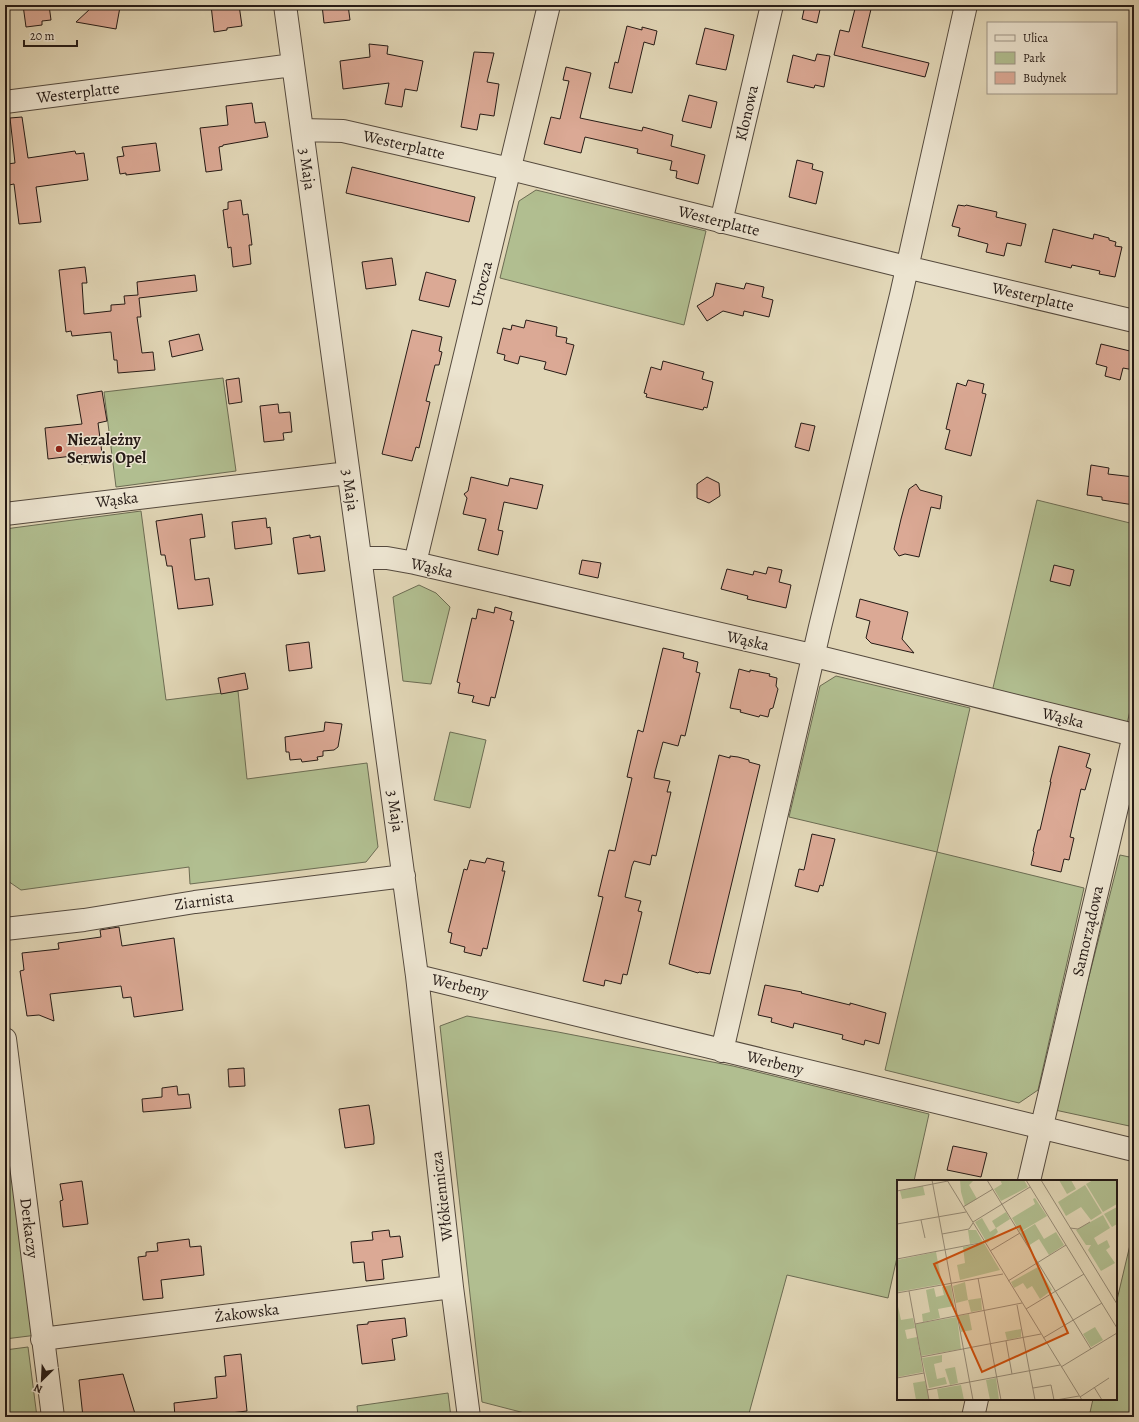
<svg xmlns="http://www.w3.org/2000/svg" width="1139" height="1422" viewBox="0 0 1139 1422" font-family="Alegreya,serif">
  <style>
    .green { fill: #b1be90; stroke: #6c6c53 }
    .building { fill: #dba995; stroke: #261b16 }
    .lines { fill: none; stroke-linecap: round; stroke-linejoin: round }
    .minor-casing { stroke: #554a3e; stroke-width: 24 }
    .minor { stroke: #ece4d0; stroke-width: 22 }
    .poi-dot { fill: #8f2418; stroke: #ece4d0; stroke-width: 1.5 }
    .labels { text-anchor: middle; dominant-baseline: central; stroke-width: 3; stroke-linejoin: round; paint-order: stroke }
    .street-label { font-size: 16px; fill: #261b16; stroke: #ece4d0 }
    .poi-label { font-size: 16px; font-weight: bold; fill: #261b16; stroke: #ece4d0; text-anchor: start }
    .inset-road { fill: none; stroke: #968b76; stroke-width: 1 }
    .view { fill: #cb500e; fill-opacity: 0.15; stroke: #cb500e; stroke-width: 2 }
    .inset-edge { fill: none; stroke: #261b16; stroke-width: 2 }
  </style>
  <rect width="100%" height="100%" fill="#e1d6b6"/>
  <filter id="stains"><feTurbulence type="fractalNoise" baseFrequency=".005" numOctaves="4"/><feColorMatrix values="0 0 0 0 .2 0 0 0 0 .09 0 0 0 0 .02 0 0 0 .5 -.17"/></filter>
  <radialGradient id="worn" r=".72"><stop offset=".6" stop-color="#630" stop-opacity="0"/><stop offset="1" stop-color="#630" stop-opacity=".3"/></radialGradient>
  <path class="green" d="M 536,190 L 706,231 L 684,325 L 500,278 L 519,201 Z
    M 223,378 L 236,471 L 116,487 L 104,392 Z
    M 1037,500 L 1134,524 L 1134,693 L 1127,724 L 992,692 Z
    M 141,511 L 166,700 L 238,691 L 247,779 L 367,763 L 378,847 L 366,862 L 190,884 L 189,867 L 21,890 L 5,879 L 5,529 Z
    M 419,585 L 436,593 L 450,607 L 431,684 L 403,681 L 393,597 Z
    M 836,676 L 970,708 L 937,852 L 1084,888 L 1038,1090 L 1019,1103 L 885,1070 L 937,852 L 789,817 L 820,686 Z
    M 450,732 L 486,740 L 470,808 L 434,800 Z
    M 1120,855 L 1134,858 L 1134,1127 L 1055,1110 Z
    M 467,1016 L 558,1032 L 733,1066 L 929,1114 L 914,1181 L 898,1181 L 898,1253 L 888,1298 L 787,1275 L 748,1417 L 540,1417 L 482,1402 L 440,1026 Z
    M 14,1164 L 37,1335 L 5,1339 L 5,1165 Z
    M 1134,1228 L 1134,1417 L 1089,1417 L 1093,1399 L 1116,1399 L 1116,1304 Z
    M 28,1347 L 37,1417 L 5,1417 L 5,1350 Z
    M 448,1393 L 451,1417 L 358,1417 L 357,1406 Z"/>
  <path class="building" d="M 23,5 L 49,5 L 51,20 L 42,21 L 42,25 L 26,27 Z
    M 91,5 L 111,5 L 120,7 L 116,29 L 76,22 L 90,9 Z
    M 211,5 L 239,5 L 242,26 L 227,28 L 227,30 L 214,32 Z
    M 322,5 L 348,5 L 350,20 L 324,23 Z
    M 805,5 L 821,5 L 817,23 L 802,19 Z
    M 856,5 L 872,5 L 862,47 L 929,63 L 925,77 L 834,55 L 840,30 L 849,32 Z
    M 627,26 L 642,30 L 642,27 L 657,31 L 654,45 L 644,42 L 632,93 L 609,88 L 615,62 L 618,63 Z
    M 705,28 L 734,35 L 726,70 L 696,64 Z
    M 369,44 L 388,46 L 387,54 L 423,61 L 417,91 L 405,89 L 402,107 L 385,104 L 389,83 L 343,89 L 340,61 L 370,57 Z
    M 474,52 L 494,53 L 487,82 L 499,84 L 494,116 L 480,114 L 477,130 L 461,127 Z
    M 817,54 L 830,56 L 824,87 L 815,85 L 814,88 L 787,82 L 793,55 L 815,61 Z
    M 566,67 L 591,73 L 580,118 L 642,131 L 643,127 L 673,135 L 671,146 L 705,155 L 698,184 L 676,178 L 677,171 L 670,170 L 672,161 L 637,153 L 638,149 L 585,137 L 581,153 L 544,144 L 551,117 L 560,119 L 569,81 L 563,80 Z
    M 689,95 L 717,102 L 711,128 L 682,121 Z
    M 252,103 L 255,123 L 265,122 L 268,137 L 223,145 L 223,146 L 219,147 L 222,170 L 206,172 L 200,128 L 228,125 L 226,106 Z
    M 22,117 L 28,158 L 75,151 L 76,154 L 84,153 L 88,180 L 36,187 L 41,222 L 19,224 L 14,184 L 9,185 L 7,164 L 15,163 L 10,118 Z
    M 156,143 L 160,171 L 126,175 L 126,173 L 120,174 L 117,157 L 124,156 L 122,147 Z
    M 797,160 L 813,164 L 812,169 L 823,172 L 816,204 L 789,197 Z
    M 352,167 L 475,197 L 469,222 L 346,193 Z
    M 241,200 L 243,215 L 248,214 L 252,245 L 249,245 L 251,264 L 233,267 L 231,247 L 228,248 L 223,210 L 228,209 L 228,202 Z
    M 958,205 L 965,206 L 966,205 L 997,212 L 996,217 L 1026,224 L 1021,246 L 1007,243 L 1004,256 L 986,252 L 988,244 L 958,236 L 960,228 L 952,226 Z
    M 1053,229 L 1093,239 L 1094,234 L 1109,238 L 1109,240 L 1116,242 L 1115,246 L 1122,247 L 1115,277 L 1099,274 L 1100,271 L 1072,265 L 1071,268 L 1067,267 L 1045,262 Z
    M 392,258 L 396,285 L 366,289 L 362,262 Z
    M 85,267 L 87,283 L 82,283 L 84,314 L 111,311 L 111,305 L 125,304 L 124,296 L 138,295 L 137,282 L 195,275 L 197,291 L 139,298 L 141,317 L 137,317 L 142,353 L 153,352 L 155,370 L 118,373 L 117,360 L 114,360 L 111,332 L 72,336 L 71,331 L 66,332 L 59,270 Z
    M 426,272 L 456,280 L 449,307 L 419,300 Z
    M 716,283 L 744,289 L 746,283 L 764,287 L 762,297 L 773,300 L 769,317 L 744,311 L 743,316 L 723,311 L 707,321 L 697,306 L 713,296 Z
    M 526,320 L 557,327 L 556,336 L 567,338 L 566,343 L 574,345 L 566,375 L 544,369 L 546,362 L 520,356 L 518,364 L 504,360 L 505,355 L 497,353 L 503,328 L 511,330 L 512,325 L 524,328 Z
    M 412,330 L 442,337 L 439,351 L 442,352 L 439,365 L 435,365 L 426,401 L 430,402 L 419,448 L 416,447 L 412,461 L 382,454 Z
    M 199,334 L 203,350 L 172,357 L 169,341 Z
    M 1101,344 L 1134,352 L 1134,370 L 1123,368 L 1120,380 L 1105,376 L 1107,367 L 1096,364 Z
    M 663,361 L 704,372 L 702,379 L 713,382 L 707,408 L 704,407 L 703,410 L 646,397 L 647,394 L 644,393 L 651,367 L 661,370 Z
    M 239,378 L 242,402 L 229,404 L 226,380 Z
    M 968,380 L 984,384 L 982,393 L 986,394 L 971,456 L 945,449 L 950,430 L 946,429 L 957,383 L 966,386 Z
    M 102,391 L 107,421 L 98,423 L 103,461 L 81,464 L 80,455 L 48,459 L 45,428 L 82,424 L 77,395 Z
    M 278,404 L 279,413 L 290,412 L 292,432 L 283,433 L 284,440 L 264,442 L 260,406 Z
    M 801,423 L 815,426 L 809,451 L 795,447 Z
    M 1091,465 L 1109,468 L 1108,474 L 1134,477 L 1134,505 L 1102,500 L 1102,497 L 1087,495 Z
    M 471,477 L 508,486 L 510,478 L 543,485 L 537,509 L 504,502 L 498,530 L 503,531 L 498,555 L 478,550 L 486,519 L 463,514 L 467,498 L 464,494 L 468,491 Z
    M 707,477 L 719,483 L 720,496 L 709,503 L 697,498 L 697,484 Z
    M 916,484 L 920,490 L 942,496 L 940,509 L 931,507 L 919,557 L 905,554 L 899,556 L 894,549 L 901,519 L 909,489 Z
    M 202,514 L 205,537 L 190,539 L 195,580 L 209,578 L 213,605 L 178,609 L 172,566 L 167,566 L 165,555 L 161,555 L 156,521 Z
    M 266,518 L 267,528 L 270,527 L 272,544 L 235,549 L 232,522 Z
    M 310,535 L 310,538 L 320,536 L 325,571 L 298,574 L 293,538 Z
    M 582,560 L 601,563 L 598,578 L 579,574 Z
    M 1054,565 L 1074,570 L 1070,586 L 1050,581 Z
    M 768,567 L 782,570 L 779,582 L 791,585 L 786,608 L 747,599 L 748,596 L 721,589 L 727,569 L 753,575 L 754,571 L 766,574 Z
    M 860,599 L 908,612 L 902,639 L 914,653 L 871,643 L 866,638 L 870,621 L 856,617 Z
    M 495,607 L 512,612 L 510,620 L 514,621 L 495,698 L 491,697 L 489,706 L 472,702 L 474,696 L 458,693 L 460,683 L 457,682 L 472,618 L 476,619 L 478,609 L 494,613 Z
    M 309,642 L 312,668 L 289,671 L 286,645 Z
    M 663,648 L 684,653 L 683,658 L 698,662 L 696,672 L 700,673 L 685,736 L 681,735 L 678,746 L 663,742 L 655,772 L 654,778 L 670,781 L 667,792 L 671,792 L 656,856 L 652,855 L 650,865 L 634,861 L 632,866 L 625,897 L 641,901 L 638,911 L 642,912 L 627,975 L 623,974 L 621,984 L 605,980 L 604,986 L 583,981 L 603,897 L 598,896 L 609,850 L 615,851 L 632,778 L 627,777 L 638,730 L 643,732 Z
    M 739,669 L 750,672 L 750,670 L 770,674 L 769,676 L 777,678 L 776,686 L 778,689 L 773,708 L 770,709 L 768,717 L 760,715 L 759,717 L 740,712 L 741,710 L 730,708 Z
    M 245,673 L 248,689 L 221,694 L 218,678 Z
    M 325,722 L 342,724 L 338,747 L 334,750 L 323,751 L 323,756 L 317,757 L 318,760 L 302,762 L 301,759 L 290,760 L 289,752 L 286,752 L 285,737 L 324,731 Z
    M 1059,746 L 1090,754 L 1086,767 L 1091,769 L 1085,790 L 1081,789 L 1070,837 L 1074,838 L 1069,860 L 1064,859 L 1061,872 L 1031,865 L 1034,852 L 1033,851 L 1038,830 L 1040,830 L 1051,782 L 1050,782 Z
    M 719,755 L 730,758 L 730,756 L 738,757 L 749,760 L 749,762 L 760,765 L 710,974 L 699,972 L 698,973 L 669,964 Z
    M 812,834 L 835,839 L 823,886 L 820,885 L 818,892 L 795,886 L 799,869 L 804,870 Z
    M 487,858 L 504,862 L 502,871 L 505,871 L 487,949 L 483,948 L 481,956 L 464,952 L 465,947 L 450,943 L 452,933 L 448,932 L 464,869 L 467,870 L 470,860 L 485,863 Z
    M 119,927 L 122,946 L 174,938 L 183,1010 L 134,1017 L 131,997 L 123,998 L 121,986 L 50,994 L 54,1021 L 39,1015 L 27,1016 L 20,971 L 24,970 L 22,953 L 59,949 L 58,943 L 101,937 L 100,930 Z
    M 765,985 L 802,992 L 801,993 L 850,1005 L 850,1003 L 886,1013 L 879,1044 L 865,1040 L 864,1045 L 842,1039 L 843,1035 L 794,1023 L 793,1028 L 771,1022 L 772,1018 L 758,1015 Z
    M 244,1068 L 245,1086 L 229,1087 L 228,1069 Z
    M 177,1086 L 178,1095 L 189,1094 L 191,1108 L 143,1112 L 142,1099 L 162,1097 L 162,1088 Z
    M 369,1105 L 374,1137 L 374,1144 L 345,1148 L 339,1109 Z
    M 953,1146 L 987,1153 L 981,1177 L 947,1170 Z
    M 82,1181 L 88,1224 L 63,1227 L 60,1201 L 63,1200 L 60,1184 Z
    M 389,1230 L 390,1237 L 400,1236 L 403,1257 L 382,1260 L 384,1279 L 366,1281 L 364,1262 L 353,1263 L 351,1242 L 373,1240 L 372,1232 Z
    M 189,1239 L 190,1247 L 201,1246 L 204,1275 L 161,1280 L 163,1298 L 143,1300 L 138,1257 L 146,1256 L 146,1252 L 158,1251 L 157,1243 Z
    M 405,1318 L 407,1336 L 392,1339 L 395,1360 L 362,1364 L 357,1325 L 368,1324 L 368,1322 Z
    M 241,1354 L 247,1411 L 198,1417 L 175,1417 L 174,1403 L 217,1398 L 215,1377 L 226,1376 L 224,1356 Z
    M 123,1374 L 136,1417 L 83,1417 L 79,1380 Z"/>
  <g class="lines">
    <defs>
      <path id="minor" d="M 285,5 L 417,976 L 452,1287 L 469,1417
        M 5,102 L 293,65
        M 302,130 L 343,131 L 510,169 L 906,267 L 1134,321
        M 721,222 L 772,5
        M 5,514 L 348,473
        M 360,558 L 387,558 L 415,563 L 803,653 L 1134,735
        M 415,563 L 549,5
        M 5,929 L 84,920 L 195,902 L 404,876
        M 417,976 L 1134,1150
        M 5,1039 L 53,1417
        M 722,1051 L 820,627 L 901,295 L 966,5
        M 1029,1181 L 1134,735
        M 42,1339 L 452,1287
        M 973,1417 L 977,1399"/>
    </defs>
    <use href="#minor" class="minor-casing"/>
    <use href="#minor" class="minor"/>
  </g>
  <circle class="poi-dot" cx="59" cy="449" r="4"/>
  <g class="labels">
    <g class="street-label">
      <text transform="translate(78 93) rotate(-7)">Westerplatte</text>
      <text transform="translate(747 113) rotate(-77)">Klonowa</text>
      <text transform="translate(404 145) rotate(13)">Westerplatte</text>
      <text transform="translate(307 169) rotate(82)">3 Maja</text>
      <text transform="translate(719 221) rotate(14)">Westerplatte</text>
      <text transform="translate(482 284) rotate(-76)">Urocza</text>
      <text transform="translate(1033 297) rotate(13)">Westerplatte</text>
      <text transform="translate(350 490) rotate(82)">3 Maja</text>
      <text transform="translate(117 500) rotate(-7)">Wąska</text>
      <text transform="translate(432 568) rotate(13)">Wąska</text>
      <text transform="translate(748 641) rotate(13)">Wąska</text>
      <text transform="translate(1063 718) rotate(14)">Wąska</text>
      <text transform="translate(395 811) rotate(82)">3 Maja</text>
      <text transform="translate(204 901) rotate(-8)">Ziarnista</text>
      <text transform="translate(1088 931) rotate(-77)">Samorządowa</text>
      <text transform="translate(460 986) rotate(14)">Werbeny</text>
      <text transform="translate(775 1063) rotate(14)">Werbeny</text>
      <text transform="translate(442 1196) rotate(-97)">Włókiennicza</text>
      <text transform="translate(29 1228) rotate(83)">Derkaczy</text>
      <text transform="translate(247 1313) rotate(-7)">Żakowska</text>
    </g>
    <g class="poi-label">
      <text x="67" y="440">Niezależny<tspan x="67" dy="18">Serwis Opel</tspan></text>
    </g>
  </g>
  <g transform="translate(897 1180)">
    <rect width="220" height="220" fill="#e1d6b6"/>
    <path d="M 63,0 L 77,0 L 72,5 L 80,19 L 68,26 L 64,12 ZM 103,0 L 127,0 L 131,7 L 104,21 L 97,9 L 105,4 ZM 162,0 L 174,0 L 179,9 L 170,14 ZM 196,0 L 220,0 L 220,24 L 206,32 L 189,4 ZM 188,5 L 205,33 L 194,40 L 184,27 L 169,36 L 161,22 ZM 26,6 L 28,15 L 5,19 L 3,11 ZM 138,18 L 150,36 L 123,52 L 115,38 L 138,24 L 136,19 ZM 220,27 L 220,44 L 215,47 L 207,34 ZM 109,32 L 113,39 L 99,48 L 101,52 L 90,63 L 78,42 L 85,38 L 93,52 L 99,48 L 95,41 ZM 206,35 L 213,48 L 197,58 L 201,65 L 210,60 L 213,67 L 209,70 L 218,83 L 204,91 L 191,70 L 194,65 L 189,65 L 179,50 ZM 138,44 L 147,59 L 159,52 L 167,65 L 152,75 L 142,59 L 131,66 L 123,53 ZM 71,50 L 79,50 L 86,62 L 73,64 ZM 87,63 L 103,90 L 63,100 L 60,85 L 68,83 L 66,67 ZM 39,72 L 45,104 L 0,112 L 0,80 ZM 141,87 L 155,110 L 143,119 L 135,106 L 130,109 L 126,103 L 117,108 L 114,102 ZM 68,102 L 71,120 L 84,118 L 85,130 L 74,132 L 71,120 L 59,123 L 56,106 ZM 54,105 L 57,126 L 41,129 L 43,138 L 26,142 L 25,134 L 33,132 L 29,110 L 37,108 L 39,117 L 47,115 L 45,107 ZM 0,122 L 4,140 L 16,138 L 18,148 L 8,150 L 10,159 L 20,157 L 26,192 L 1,197 ZM 72,134 L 75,150 L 64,152 L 61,136 ZM 60,137 L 64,169 L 24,176 L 18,144 ZM 198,147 L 206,160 L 194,167 L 186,154 ZM 124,149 L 124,157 L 110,160 L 108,152 ZM 45,175 L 45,182 L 37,184 L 40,199 L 48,197 L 50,204 L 32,208 L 25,178 ZM 58,187 L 61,203 L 53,205 L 48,189 ZM 99,198 L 102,220 L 93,220 L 89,200 ZM 28,201 L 32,220 L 19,220 L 16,203 ZM 64,205 L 67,220 L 42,220 L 40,209 Z" fill="#b1be90"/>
    <path class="inset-road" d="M 35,0 L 76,220M 50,0 L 185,220M 90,0 L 194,169M 129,0 L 220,148M 144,0 L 220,124M 0,11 L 51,1M 66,27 L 96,9M 24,40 L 28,58M 76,42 L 133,7M 0,44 L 69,32M 173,48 L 181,49 L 193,42M 45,54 L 72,49 L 76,43M 93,71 L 123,53M 0,79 L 88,62M 81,98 L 104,220M 111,101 L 169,65M 12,111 L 32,220M 0,113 L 106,94M 120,125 L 138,220M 129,129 L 187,94M 18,144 L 125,123M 146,158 L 205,123M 109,161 L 115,194M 24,177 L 144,154M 164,187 L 220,153M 0,198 L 27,193M 197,207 L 205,220M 136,208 L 154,205 L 157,220M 30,210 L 163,185M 183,217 L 212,198M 159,220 L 182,216"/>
    <path class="view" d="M 123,46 L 171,153 L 85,192 L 37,84 Z"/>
    <rect width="220" height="220" class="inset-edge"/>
  </g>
  <rect width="1139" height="1422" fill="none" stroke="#e1d6b6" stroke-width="20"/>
  <rect x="6" y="6" width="1127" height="1410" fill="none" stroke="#261b16" stroke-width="2"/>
  <rect x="10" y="10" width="1119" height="1402" fill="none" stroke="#261b16"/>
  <rect x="987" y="22" width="130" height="72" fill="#ece4d0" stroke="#9d9486"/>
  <rect x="995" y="35" width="20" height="6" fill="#ece4d0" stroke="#9d9486"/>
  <text x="1023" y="42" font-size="12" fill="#261b16">Ulica</text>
  <rect x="995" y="52" width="20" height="12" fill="#b1be90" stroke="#9d9486"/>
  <text x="1023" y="62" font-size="12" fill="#261b16">Park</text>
  <rect x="995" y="72" width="20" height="12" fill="#dba995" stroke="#9d9486"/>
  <text x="1023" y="82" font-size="12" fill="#261b16">Budynek</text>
  <g transform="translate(42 1380) rotate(204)" stroke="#ece4d0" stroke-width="3" paint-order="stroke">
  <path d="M0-3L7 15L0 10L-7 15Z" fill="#261b16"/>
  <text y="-6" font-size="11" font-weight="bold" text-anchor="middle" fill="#261b16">N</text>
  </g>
  <path d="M24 40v6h53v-6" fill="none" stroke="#261b16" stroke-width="2"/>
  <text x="30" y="40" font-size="12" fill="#261b16" stroke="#ece4d0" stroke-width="3" paint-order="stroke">20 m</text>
  <rect width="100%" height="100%" filter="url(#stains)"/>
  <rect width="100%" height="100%" fill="url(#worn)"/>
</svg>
